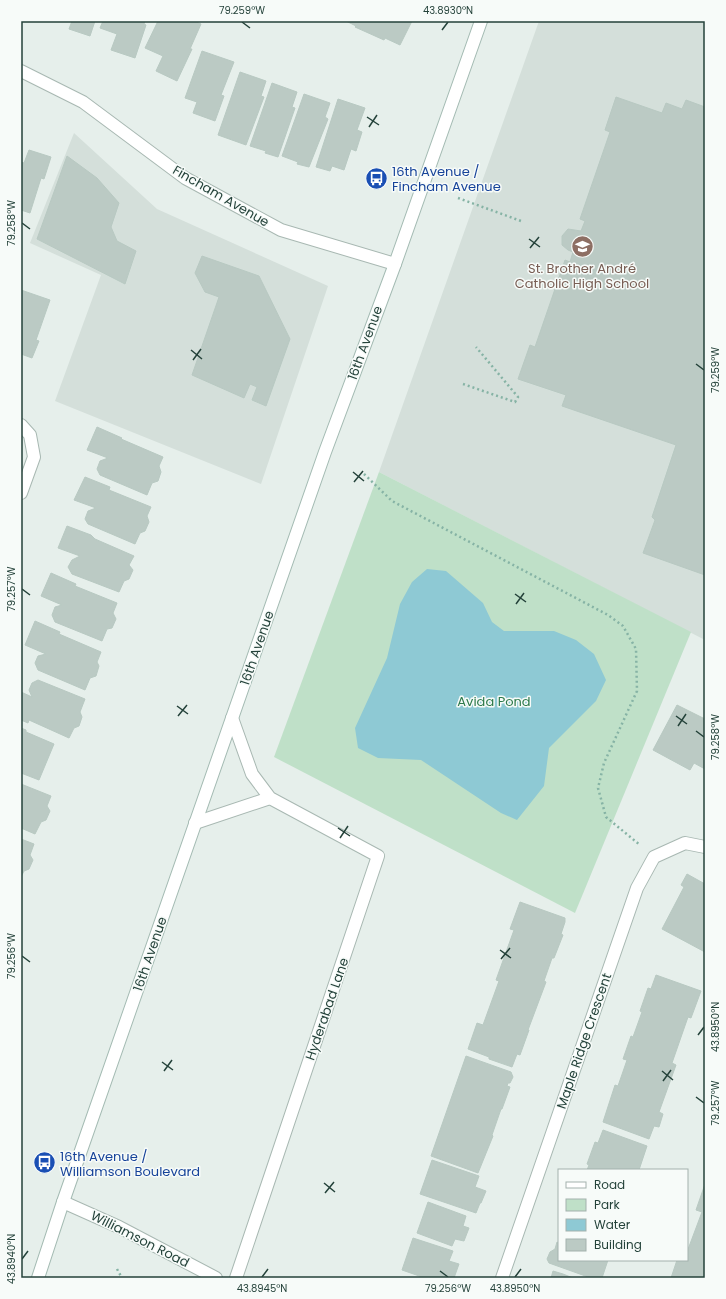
<svg xmlns="http://www.w3.org/2000/svg" width="726" height="1299" viewBox="0 0 726 1299" font-family="Poppins,sans-serif">
  <style>
    .built { fill: #d4dfda }
    .green { fill: #bfe0c8 }
    .water { fill: #8ec9d4 }
    .building { fill: #bbcac4; stroke: #b8c9c2 }
    .lines { fill: none; stroke-linecap: round; stroke-linejoin: round }
    .minor-casing { stroke: #a8b8b2; stroke-width: 14 }
    .tertiary-casing { stroke: #a8b8b2; stroke-width: 14 }
    .secondary-casing { stroke: #a4bbb3; stroke-width: 14 }
    .path { stroke: #86b3a5; stroke-width: 2.5; stroke-dasharray: 2 3; stroke-linecap: butt }
    .minor { stroke: #fff; stroke-width: 12 }
    .tertiary { stroke: #fff; stroke-width: 12 }
    .secondary { stroke: #fff; stroke-width: 12 }
    .ticks { fill: none; stroke: #24423a; stroke-width: 1.5 }
    .labels { text-anchor: middle; dominant-baseline: central; stroke-width: 3; stroke-linejoin: round; paint-order: stroke }
    .transit-label { font-size: 13px; fill: #164399; stroke: #f7fbf9; text-anchor: start }
    .street-label { font-size: 13px; fill: #24423a; stroke: #f7fbf9 }
    .education-label { font-size: 13px; fill: #785e54; stroke: #f7fbf9 }
    .park-label { font-size: 13px; fill: #2d7a4b; stroke: #f7fbf9 }
    .neatline { fill: none; stroke: #24423a; stroke-width: 1.5 }
    .ticks-label { font-size: 10px; text-anchor: middle; fill: #24423a }
  </style>
  <rect width="100%" height="100%" fill="#e6efeb"/>
  <path class="built" d="M 539,21 L 705,21 L 705,640 L 379,472 Z
    M 74,133 L 157,209 L 328,286 L 261,484 L 55,401 L 101,275 L 30,243 Z"/>
  <path class="green" d="M 379,472 L 691,632 L 575,913 L 274,757 Z"/>
  <path class="water" d="M 427,569 L 446,571 L 483,603 L 492,622 L 504,631 L 554,631 L 576,640 L 594,654 L 606,680 L 596,701 L 549,748 L 544,786 L 517,820 L 501,813 L 421,760 L 378,758 L 358,748 L 355,728 L 387,658 L 400,604 L 412,582 Z"/>
  <path class="building" d="M 72,21 L 95,21 L 90,36 L 69,29 Z
    M 103,21 L 145,21 L 144,24 L 146,25 L 135,58 L 111,50 L 117,34 L 100,28 Z
    M 158,21 L 194,21 L 201,24 L 190,49 L 192,49 L 177,81 L 156,71 L 163,56 L 145,48 Z
    M 346,21 L 412,21 L 400,45 L 385,38 L 384,40 L 355,27 L 356,26 Z
    M 202,51 L 234,62 L 221,95 L 224,96 L 215,121 L 193,113 L 197,102 L 185,98 Z
    M 240,72 L 266,81 L 261,96 L 264,97 L 246,145 L 218,135 Z
    M 272,83 L 297,92 L 292,107 L 295,108 L 278,157 L 265,153 L 266,151 L 250,146 Z
    M 304,94 L 330,103 L 325,117 L 328,119 L 309,167 L 297,164 L 298,162 L 282,156 Z
    M 616,97 L 662,113 L 666,103 L 682,109 L 686,100 L 705,107 L 705,575 L 643,553 L 655,520 L 652,517 L 676,445 L 562,406 L 566,395 L 518,379 L 530,345 L 535,347 L 565,260 L 570,262 L 573,252 L 568,250 L 562,245 L 562,236 L 568,229 L 581,231 L 585,221 L 580,219 L 610,132 L 605,130 Z
    M 338,99 L 365,108 L 357,130 L 362,132 L 356,151 L 351,149 L 344,170 L 332,166 L 330,171 L 316,167 Z
    M 29,150 L 51,157 L 44,179 L 41,178 L 30,213 L 21,210 L 21,162 L 24,163 Z
    M 67,156 L 97,178 L 119,203 L 111,227 L 117,241 L 136,251 L 125,284 L 37,239 Z
    M 202,256 L 259,276 L 290,339 L 266,406 L 252,400 L 257,387 L 250,384 L 244,398 L 192,375 L 219,297 L 205,292 L 195,273 Z
    M 21,290 L 50,300 L 36,340 L 39,341 L 32,358 L 21,354 Z
    M 97,427 L 122,438 L 121,439 L 163,457 L 159,466 L 161,472 L 158,481 L 152,483 L 147,495 L 100,475 L 97,469 L 100,461 L 108,458 L 87,450 Z
    M 85,477 L 110,487 L 109,490 L 151,507 L 147,516 L 149,522 L 145,531 L 140,533 L 135,544 L 88,524 L 85,519 L 88,511 L 96,508 L 74,500 Z
    M 67,526 L 91,535 L 95,539 L 134,556 L 129,565 L 133,570 L 129,579 L 124,581 L 119,592 L 72,574 L 68,567 L 72,560 L 80,556 L 58,548 Z
    M 51,573 L 76,584 L 75,586 L 117,603 L 113,613 L 116,619 L 112,628 L 107,629 L 102,641 L 55,622 L 52,615 L 55,607 L 62,605 L 41,596 Z
    M 35,621 L 60,632 L 59,634 L 101,652 L 97,662 L 99,666 L 96,676 L 90,678 L 85,690 L 38,670 L 35,663 L 38,656 L 46,654 L 25,645 Z
    M 38,680 L 85,699 L 80,712 L 82,717 L 79,726 L 74,728 L 69,738 L 29,720 L 28,723 L 21,720 L 21,692 L 32,697 L 29,690 L 32,683 Z
    M 677,705 L 705,719 L 705,769 L 694,763 L 690,770 L 653,750 Z
    M 21,728 L 26,730 L 26,732 L 54,744 L 39,780 L 21,773 Z
    M 21,784 L 51,796 L 47,806 L 50,811 L 46,820 L 41,822 L 35,834 L 21,828 Z
    M 21,839 L 34,844 L 30,855 L 33,860 L 29,869 L 24,871 L 21,877 Z
    M 687,874 L 705,884 L 703,891 L 705,892 L 705,952 L 662,929 L 684,887 L 681,885 Z
    M 520,902 L 565,918 L 565,922 L 561,934 L 563,935 L 554,958 L 552,958 L 544,981 L 546,982 L 528,1030 L 529,1030 L 520,1055 L 517,1054 L 512,1067 L 489,1059 L 489,1057 L 468,1049 L 477,1023 L 483,1025 L 499,981 L 496,980 L 514,930 L 510,929 Z
    M 656,975 L 701,991 L 691,1018 L 688,1017 L 672,1063 L 676,1065 L 659,1112 L 663,1114 L 659,1127 L 654,1126 L 649,1139 L 603,1122 L 615,1085 L 618,1086 L 627,1060 L 623,1059 L 631,1036 L 633,1037 L 642,1012 L 640,1011 L 648,988 L 651,989 Z
    M 466,1056 L 511,1072 L 513,1077 L 510,1083 L 508,1083 L 507,1086 L 510,1087 L 502,1109 L 501,1109 L 492,1135 L 493,1136 L 478,1173 L 431,1156 Z
    M 603,1130 L 647,1146 L 639,1170 L 587,1170 L 589,1165 L 587,1164 L 595,1142 L 598,1143 Z
    M 432,1160 L 479,1176 L 475,1187 L 486,1191 L 481,1203 L 480,1203 L 476,1213 L 420,1194 Z
    M 705,1184 L 705,1278 L 671,1278 L 677,1260 L 687,1260 L 687,1252 L 702,1212 L 696,1210 Z
    M 428,1202 L 466,1216 L 463,1226 L 469,1228 L 464,1241 L 455,1239 L 452,1246 L 417,1233 Z
    M 413,1238 L 453,1251 L 449,1261 L 459,1264 L 454,1278 L 425,1278 L 402,1270 Z
    M 557,1242 L 559,1243 L 559,1260 L 608,1260 L 602,1278 L 591,1278 L 549,1263 L 547,1259 L 550,1252 L 555,1249 Z
    M 553,1271 L 563,1274 L 573,1278 L 551,1278 Z"/>
  <g class="lines">
    <defs>
      <path id="minor" d="M 21,425 L 30,435 L 34,457 L 21,493
        M 232,718 L 252,774 L 270,798 L 378,856 L 236,1278
        M 195,823 L 270,798
        M 502,1278 L 637,888 L 654,857 L 685,843 L 705,847"/>
      <path id="tertiary" d="M 21,71 L 83,102 L 185,178 L 281,230 L 395,264
        M 63,1202 L 119,1227 L 216,1278"/>
      <path id="secondary" d="M 38,1278 L 63,1202 L 325,452 L 395,264 L 481,21"/>
    </defs>
    <use href="#minor" class="minor-casing"/>
    <use href="#tertiary" class="tertiary-casing"/>
    <use href="#secondary" class="secondary-casing"/>
    <path class="path" d="M 458,198 L 521,221
      M 463,384 L 515,402 L 518,397 L 476,347
      M 364,474 L 392,501 L 608,615 L 623,626 L 636,649 L 637,691 L 604,763 L 598,788 L 606,817 L 640,845
      M 117,1269 L 122,1278"/>
    <use href="#minor" class="minor"/>
    <use href="#tertiary" class="tertiary"/>
    <use href="#secondary" class="secondary"/>
  </g>
  <path class="ticks" d="M 242,22 L 250,28M 442,30 L 448,22M 367,117 L 379,125M 369,127 L 377,115M 22,223 L 30,229M 529,239 L 540,247M 530,248 L 539,237M 191,350 L 202,359M 193,360 L 201,349M 696,364 L 704,370M 353,472 L 364,481M 354,482 L 363,471M 22,589 L 30,595M 515,594 L 526,602M 516,604 L 524,593M 177,706 L 188,714M 178,716 L 187,705M 676,716 L 687,724M 678,726 L 686,714M 696,731 L 704,737M 338,828 L 350,836M 340,838 L 348,826M 500,950 L 511,958M 22,956 L 30,962M 501,959 L 510,948M 698,1035 L 704,1027M 162,1062 L 173,1070M 164,1071 L 172,1060M 662,1071 L 673,1080M 663,1081 L 671,1070M 696,1097 L 704,1103M 324,1183 L 335,1192M 325,1193 L 334,1182M 22,1259 L 28,1251M 440,1271 L 448,1277M 262,1277 L 268,1269M 515,1277 L 521,1269"/>
  <defs>
    <symbol id="bus-disc" viewBox="-11 -11 22 22"><circle r="9.5" fill="#1a4fb4" stroke="#f7fbf9"/><path d="M-5-6H5V4H4V6H2V4H-2V6H-4V4H-5ZM-3.5-4V0h7V-4ZM-3.5 1.2v1.5H-2V1.2ZM2 1.2v1.5H3.5V1.2Z" fill="#fff"/></symbol>
    <symbol id="school-disc" viewBox="-11 -11 22 22"><circle r="9.5" fill="#8d6e63" stroke="#f7fbf9"/><path d="M0-5L7-2L0 1L-7-2ZM-4 1L0 2.5L4 1V4Q0 6-4 4Z" fill="#fff"/></symbol>
  </defs>
  <g fill-rule="evenodd">
    <use href="#bus-disc" x="364" y="166" width="25" height="25"/>
    <use href="#school-disc" x="570" y="234" width="25" height="25"/>
    <use href="#bus-disc" x="32" y="1150" width="25" height="25"/>
  </g>
  <g class="labels">
    <g class="transit-label">
      <text x="392" y="171">16th Avenue /<tspan x="392" dy="15">Fincham Avenue</tspan></text>
      <text x="60" y="1156">16th Avenue /<tspan x="60" dy="15">Williamson Boulevard</tspan></text>
    </g>
    <g class="street-label">
      <text transform="translate(221 196) rotate(30)">Fincham Avenue</text>
      <text transform="translate(365 343) rotate(-70)">16th Avenue</text>
      <text transform="translate(257 648) rotate(-71)">16th Avenue</text>
      <text transform="translate(150 954) rotate(-71)">16th Avenue</text>
      <text transform="translate(327 1009) rotate(-71)">Hyderabad Lane</text>
      <text transform="translate(584 1041) rotate(-71)">Maple Ridge Crescent</text>
      <text transform="translate(140 1239) rotate(27)">Williamson Road</text>
    </g>
    <g class="education-label">
      <text x="582" y="268">St. Brother André<tspan x="582" dy="15">Catholic High School</tspan></text>
    </g>
    <g class="park-label">
      <text x="494" y="701">Avida Pond</text>
    </g>
  </g>
  <rect width="726" height="1299" fill="none" stroke="#f7fbf9" stroke-width="44"/>
  <rect x="558" y="1169" width="130" height="92" fill="#f7fbf9" stroke="#a3b1ad"/>
  <rect x="566" y="1182" width="20" height="6" fill="#ffffff" stroke="#a3b1ad"/>
  <text x="594" y="1189" font-size="12" fill="#24423a">Road</text>
  <rect x="566" y="1199" width="20" height="12" fill="#bfe0c8" stroke="#a3b1ad"/>
  <text x="594" y="1209" font-size="12" fill="#24423a">Park</text>
  <rect x="566" y="1219" width="20" height="12" fill="#8ec9d4" stroke="#a3b1ad"/>
  <text x="594" y="1229" font-size="12" fill="#24423a">Water</text>
  <rect x="566" y="1239" width="20" height="12" fill="#bbcac4" stroke="#a3b1ad"/>
  <text x="594" y="1249" font-size="12" fill="#24423a">Building</text>
  <rect x="22" y="22" width="682" height="1255" class="neatline"/>
  <g class="ticks-label">
    <text x="242" y="14">79.259°W</text>
    <text x="448" y="14">43.8930°N</text>
    <text transform="translate(11 223) rotate(-90)" y="4">79.258°W</text>
    <text transform="translate(715 370) rotate(-90)" y="4">79.259°W</text>
    <text transform="translate(11 589) rotate(-90)" y="4">79.257°W</text>
    <text transform="translate(715 737) rotate(-90)" y="4">79.258°W</text>
    <text transform="translate(11 956) rotate(-90)" y="4">79.256°W</text>
    <text transform="translate(715 1027) rotate(-90)" y="4">43.8950°N</text>
    <text transform="translate(715 1103) rotate(-90)" y="4">79.257°W</text>
    <text transform="translate(11 1259) rotate(-90)" y="4">43.8940°N</text>
    <text x="262" y="1292">43.8945°N</text>
    <text x="448" y="1292">79.256°W</text>
    <text x="515" y="1292">43.8950°N</text>
  </g>
</svg>
